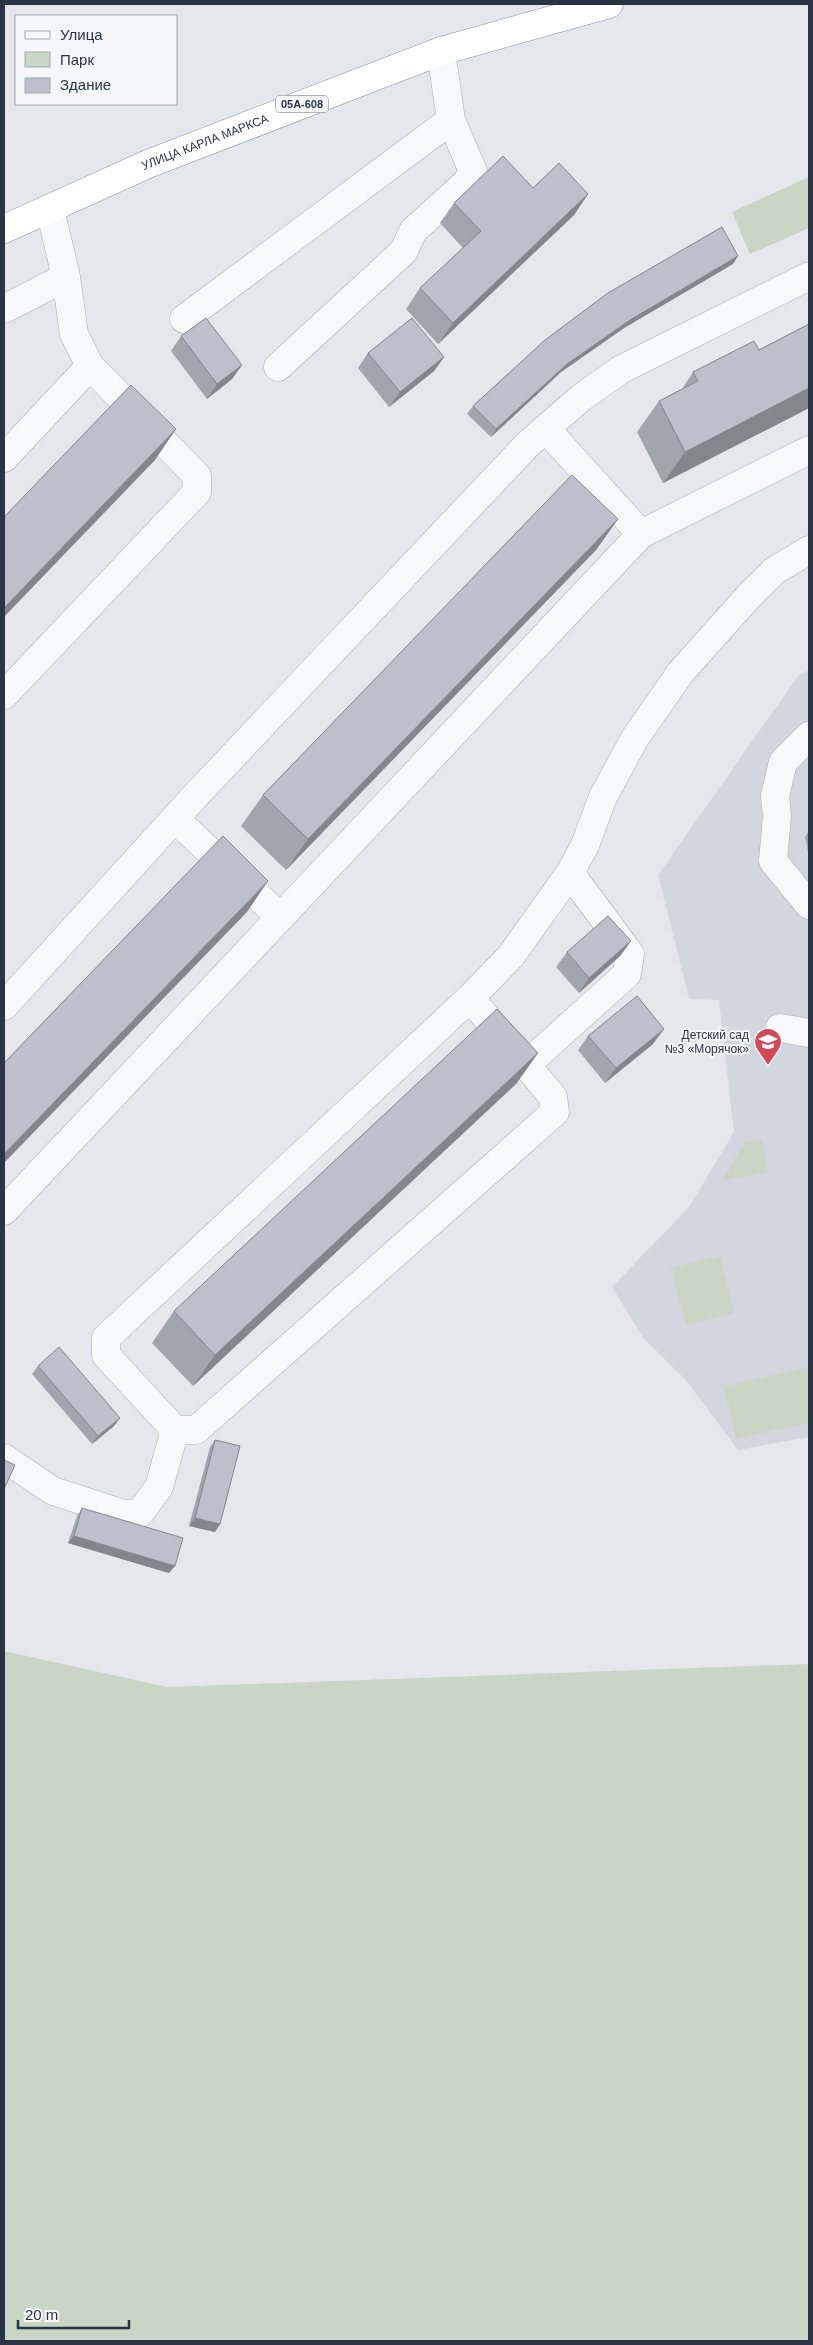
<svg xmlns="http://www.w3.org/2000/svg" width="813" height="2345" viewBox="0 0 813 2345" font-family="Arial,sans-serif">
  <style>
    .built { fill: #d2d6de }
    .green { fill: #c9d6c5 }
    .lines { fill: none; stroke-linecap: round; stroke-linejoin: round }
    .minor-casing { stroke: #a9aeb7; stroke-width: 29 }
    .highway-casing { stroke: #8b94a3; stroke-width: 29 }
    .minor { stroke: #f7f8fa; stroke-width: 28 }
    .highway { stroke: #fff; stroke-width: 28 }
    .wall { fill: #a1a5ae }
    .shaded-wall { fill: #83868d }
    .building { fill: #bbc0ca; stroke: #83868d }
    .labels { text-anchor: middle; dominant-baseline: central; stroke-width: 4; stroke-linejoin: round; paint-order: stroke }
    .shield { fill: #f4f6f9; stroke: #676e7b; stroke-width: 1 }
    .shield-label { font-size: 11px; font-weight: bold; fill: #2b3445 }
    .street-label { font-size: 12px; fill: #2b3445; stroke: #f4f6f9 }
    .poi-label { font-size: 12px; fill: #2b3445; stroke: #f4f6f9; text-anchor: end }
  </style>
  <rect width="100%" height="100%" fill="#e4e7ec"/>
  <path class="built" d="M 809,670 L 809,1437 L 738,1450 L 686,1380 L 644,1339 L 612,1287 L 689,1207 L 734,1132 L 719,1000 L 689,999 L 658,875 L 798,676 Z"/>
  <path class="green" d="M 809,177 L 809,228 L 750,254 L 732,212 Z
    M 762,1139 L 768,1172 L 722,1181 L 744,1143 Z
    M 720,1256 L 734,1313 L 686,1325 L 671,1268 Z
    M 809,1367 L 809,1423 L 736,1439 L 724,1386 Z
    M 4,1651 L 167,1687 L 809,1664 L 809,2341 L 4,2341 Z"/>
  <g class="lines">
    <defs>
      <path id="minor" d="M 4,309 L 66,277
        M 184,319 L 451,120 L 441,51
        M 278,367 L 404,251 L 413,231 L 467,182 L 473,171 L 451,120
        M 546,429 L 641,534
        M 4,458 L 90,366
        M 4,695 L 197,492 L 197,476 L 90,366 L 74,334 L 66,277 L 50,209
        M 809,736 L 783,762 L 775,796 L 777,816 L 773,861 L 809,905
        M 175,819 L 280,917
        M 470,998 L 553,1097 L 555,1112 L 196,1430 L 175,1430 L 106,1355 L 106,1338 L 470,998 L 510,957 L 570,873 L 585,845 L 603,797 L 635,738 L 681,672 L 749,596 L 774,571 L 809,550
        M 4,1006 L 197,794 L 528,444 L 582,397 L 620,370 L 809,276
        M 780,1028 L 809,1033
        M 526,1065 L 627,974 L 630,954 L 570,873
        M 4,1211 L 641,534 L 809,450
        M 4,1458 L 53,1491 L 124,1514 L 140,1513 L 159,1487 L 175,1430"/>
      <g id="highway">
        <path id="s1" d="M 4,229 L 148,164 L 441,51 L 609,4"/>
      </g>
    </defs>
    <use href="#minor" class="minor-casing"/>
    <use href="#highway" class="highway-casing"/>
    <use href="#minor" class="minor"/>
    <use href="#highway" class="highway"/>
  </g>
  <path class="wall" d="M 533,188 L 588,194 L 574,215 L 438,344 L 406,309 L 420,288 L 463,248 L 440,223 L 454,203 Z
    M 733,264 L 624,328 L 561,372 L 491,437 L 467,414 L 473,406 Z
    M 809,324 L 809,408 L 663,483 L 637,432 L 659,401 L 682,389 L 693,372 L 759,350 Z
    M 181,336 L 242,365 L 232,379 L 207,399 L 171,351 Z
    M 368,353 L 444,357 L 434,371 L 389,407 L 358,368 Z
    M 618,519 L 596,550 L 286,870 L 241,826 L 263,795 Z
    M 809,830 L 809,856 L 805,837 Z
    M 631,941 L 620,956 L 579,993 L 556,967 L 567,952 Z
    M 588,1036 L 653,1044 L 605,1083 L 578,1050 Z
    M 538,1053 L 516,1084 L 193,1386 L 152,1343 L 174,1311 Z
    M 38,1366 L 120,1418 L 114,1426 L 92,1444 L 32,1374 Z
    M 215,1440 L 220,1524 L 215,1532 L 189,1526 L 210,1447 Z
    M 82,1508 L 169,1573 L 68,1543 L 77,1516 Z"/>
  <path class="shaded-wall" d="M 588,194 L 574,215 L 438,344 L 453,323 Z
    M 738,256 L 733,264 L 624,328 L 561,372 L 491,437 L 496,429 L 567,364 L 630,320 Z
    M 444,357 L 434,371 L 389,407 L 400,392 Z
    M 242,365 L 232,379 L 207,399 L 217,384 Z
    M 809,388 L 809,408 L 663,483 L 685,452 Z
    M 176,429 L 155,460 L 4,617 L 4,608 Z
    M 618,519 L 596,550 L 286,870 L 308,839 Z
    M 268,881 L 247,912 L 4,1163 L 4,1154 Z
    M 631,941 L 620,956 L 579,993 L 589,978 Z
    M 664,1029 L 653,1044 L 605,1083 L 616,1068 Z
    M 538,1053 L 516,1084 L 193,1386 L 215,1355 Z
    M 120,1418 L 114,1426 L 92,1444 L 98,1436 Z
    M 195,1518 L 220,1524 L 215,1532 L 189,1526 Z
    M 74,1536 L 175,1566 L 169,1573 L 68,1543 Z"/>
  <path class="building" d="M 503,156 L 533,188 L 559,163 L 588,194 L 453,323 L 420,288 L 481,231 L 454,203 Z
    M 722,227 L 738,256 L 630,320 L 567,364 L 496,429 L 473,406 L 545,340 L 608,293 Z
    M 206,318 L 242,365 L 217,384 L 181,336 Z
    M 412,318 L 444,357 L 400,392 L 368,353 Z
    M 809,324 L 809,388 L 685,452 L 659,401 L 698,381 L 693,372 L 754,341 L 759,350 Z
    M 131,385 L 176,429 L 4,608 L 4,517 Z
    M 572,475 L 618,519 L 308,839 L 263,795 Z
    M 223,836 L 268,881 L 4,1154 L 4,1063 Z
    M 608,916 L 631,941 L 589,978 L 567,952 Z
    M 637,996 L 664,1029 L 616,1068 L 588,1036 Z
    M 497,1009 L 538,1053 L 215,1355 L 174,1311 Z
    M 59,1347 L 120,1418 L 98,1436 L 38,1366 Z
    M 215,1440 L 240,1446 L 220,1524 L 195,1518 Z
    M 4,1460 L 15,1465 L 4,1489 Z
    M 82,1508 L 183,1538 L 175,1566 L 74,1536 Z"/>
  <defs>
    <symbol id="school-pin" viewBox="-11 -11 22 30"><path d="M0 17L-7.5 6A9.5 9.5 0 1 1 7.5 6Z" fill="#d1495b" stroke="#f4f6f9"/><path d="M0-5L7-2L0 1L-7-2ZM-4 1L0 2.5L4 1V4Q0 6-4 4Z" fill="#fff"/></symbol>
  </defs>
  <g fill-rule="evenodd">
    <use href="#school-pin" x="752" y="1026" width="32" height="43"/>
  </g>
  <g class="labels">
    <rect class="shield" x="276" y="95.5" width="52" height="17" rx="4"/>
    <g class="shield-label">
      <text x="302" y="104">05А-608</text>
    </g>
    <g class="street-label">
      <text stroke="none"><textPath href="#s1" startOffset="219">УЛИЦА КАРЛА МАРКСА</textPath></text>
    </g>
    <g class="poi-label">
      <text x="749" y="1035">Детский сад<tspan x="749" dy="14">№3 «Морячок»</tspan></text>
    </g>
  </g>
  <rect width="813" height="2345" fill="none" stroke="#2b3445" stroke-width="10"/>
  <rect x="15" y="15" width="162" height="90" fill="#f4f6f9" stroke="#a4a8b1"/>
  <rect x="25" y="31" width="25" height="8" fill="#f7f8fa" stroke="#a4a8b1"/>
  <text x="60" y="40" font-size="15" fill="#2b3445">Улица</text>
  <rect x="25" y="52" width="25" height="15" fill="#c9d6c5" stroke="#a4a8b1"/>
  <text x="60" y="65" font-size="15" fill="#2b3445">Парк</text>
  <rect x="25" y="78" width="25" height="15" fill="#bbc0ca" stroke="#a4a8b1"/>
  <text x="60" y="90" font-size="15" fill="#2b3445">Здание</text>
  <path d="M18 2320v8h111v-8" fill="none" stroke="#2b3445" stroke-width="2.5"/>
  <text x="25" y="2320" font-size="15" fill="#2b3445" stroke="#f4f6f9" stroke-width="4" paint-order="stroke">20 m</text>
</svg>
